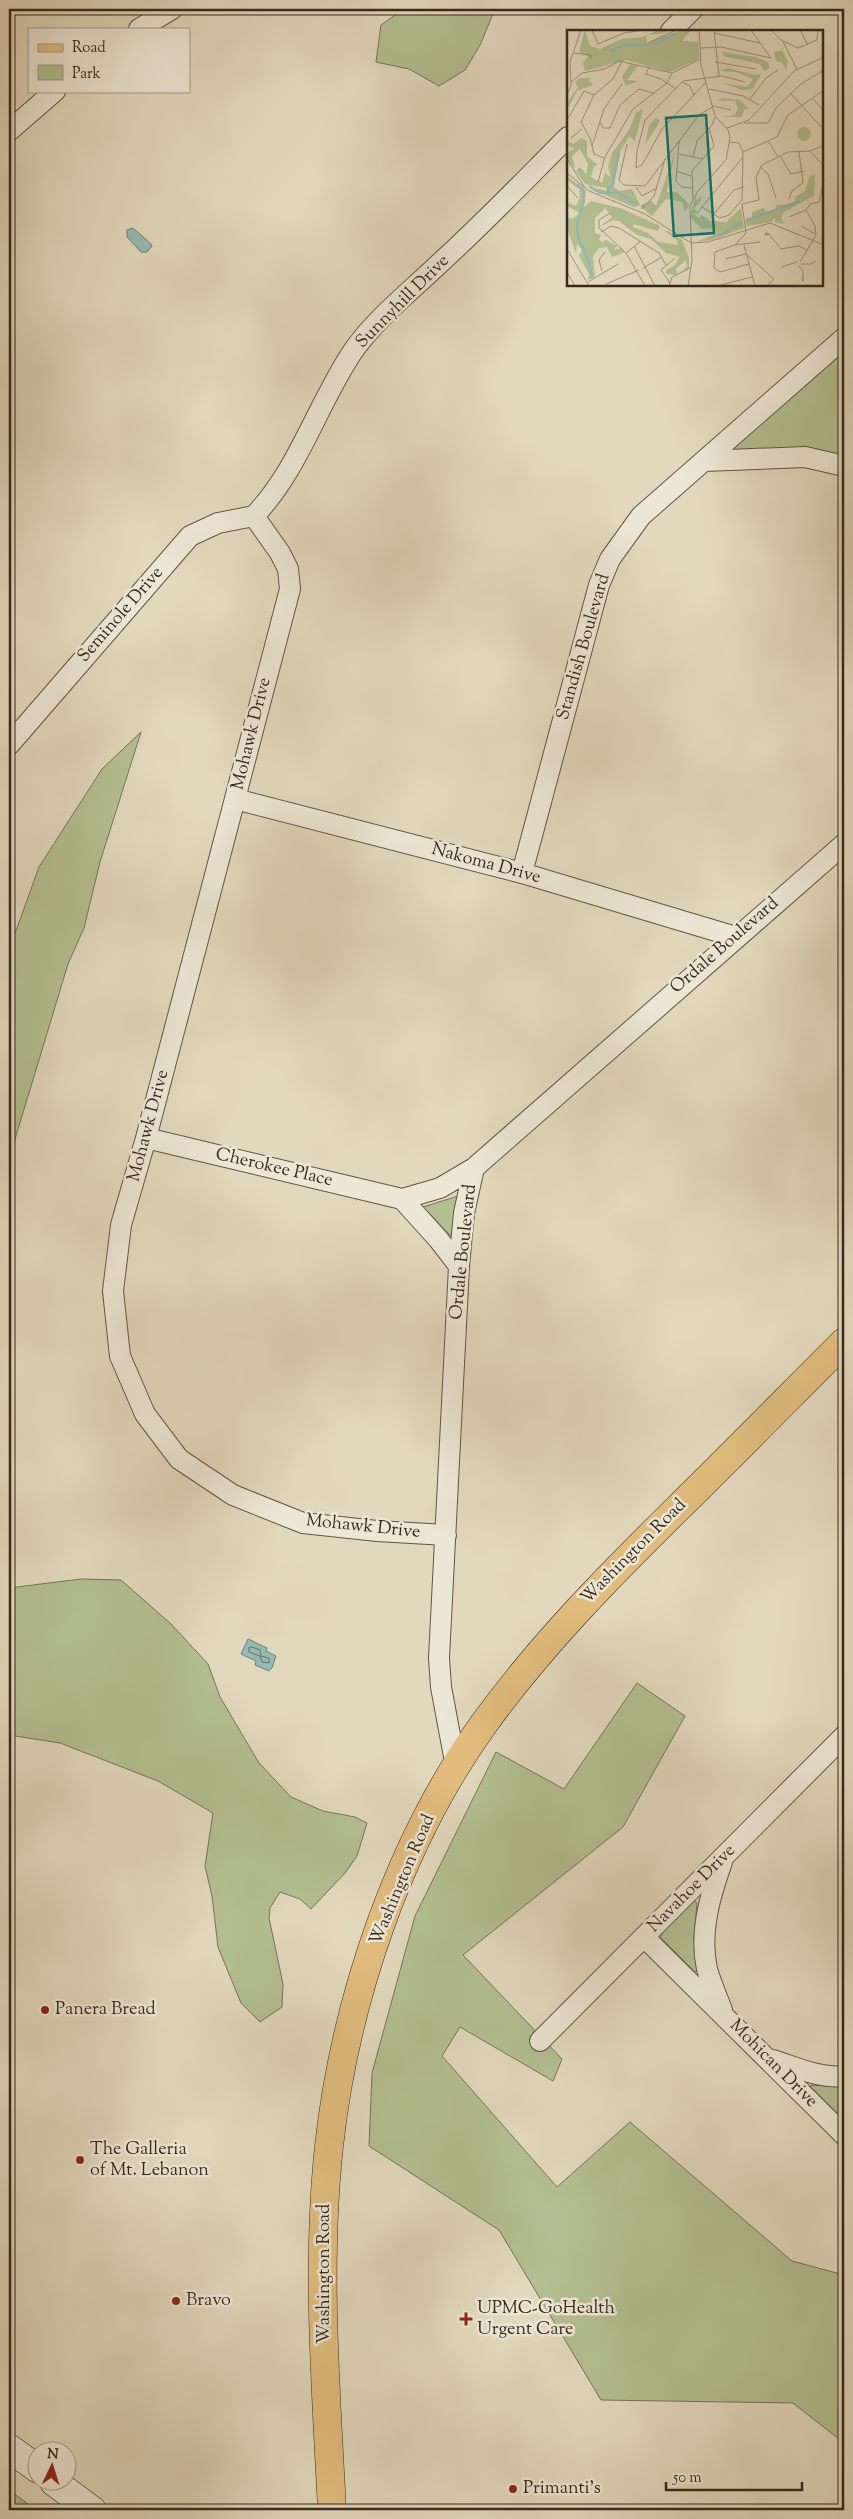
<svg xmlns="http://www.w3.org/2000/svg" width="853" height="2519" viewBox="0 0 853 2519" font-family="'Sorts Mill Goudy',serif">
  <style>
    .green { fill: #b3bf92; stroke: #757458 }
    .water { fill: #95bab2; stroke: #6f8077 }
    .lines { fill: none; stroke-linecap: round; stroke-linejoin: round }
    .shore { stroke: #667268; stroke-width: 1 }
    .street-casing { stroke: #625546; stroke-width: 22 }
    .secondary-casing { stroke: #37291e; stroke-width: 29 }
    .primary-casing { stroke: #37291e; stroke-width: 29 }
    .street { stroke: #ece6d4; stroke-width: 20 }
    .secondary { stroke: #ece6d4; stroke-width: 28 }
    .primary { stroke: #e1bc7e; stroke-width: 28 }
    .poi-dot { fill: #8f2418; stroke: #ece6d4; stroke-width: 2 }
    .labels { text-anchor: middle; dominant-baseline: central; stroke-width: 5; stroke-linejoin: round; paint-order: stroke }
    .street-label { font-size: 18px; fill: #37291e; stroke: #ece6d4 }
    .poi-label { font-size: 18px; fill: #37291e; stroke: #ece6d4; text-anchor: start }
    .inset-river { fill: none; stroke: #95bab2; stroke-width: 2.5 }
    .inset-road { fill: none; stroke: #9e927d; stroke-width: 1 }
    .view { fill: #0f766e; fill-opacity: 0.15; stroke: #0f766e; stroke-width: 2.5 }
    .inset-edge { fill: none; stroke: #37291e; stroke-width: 2.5 }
  </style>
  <rect width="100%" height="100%" fill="#e2d8bd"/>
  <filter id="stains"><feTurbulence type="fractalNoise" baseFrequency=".004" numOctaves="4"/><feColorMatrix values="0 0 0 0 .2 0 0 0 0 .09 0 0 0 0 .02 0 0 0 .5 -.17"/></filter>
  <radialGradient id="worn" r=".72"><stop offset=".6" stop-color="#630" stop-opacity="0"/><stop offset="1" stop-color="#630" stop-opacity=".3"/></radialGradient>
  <path class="green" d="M 404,9 L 495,9 L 480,45 L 465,70 L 439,86 L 409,69 L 376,62 L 381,25 Z
    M 844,351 L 844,460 L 727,450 Z
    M 141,732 L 100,862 L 84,928 L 68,964 L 9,1159 L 9,950 L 39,867 L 102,769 Z
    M 458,1196 L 453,1238 L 423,1207 Z
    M 81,1579 L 121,1580 L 171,1624 L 208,1664 L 220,1697 L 259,1763 L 291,1797 L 323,1811 L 355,1817 L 367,1823 L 357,1856 L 345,1873 L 311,1909 L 300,1899 L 280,1892 L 270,1908 L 269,1918 L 283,1984 L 282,2007 L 260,2022 L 241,2003 L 218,1947 L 212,1896 L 205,1866 L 213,1813 L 158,1781 L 60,1743 L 9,1735 L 9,1588 Z
    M 637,1683 L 685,1716 L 623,1827 L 463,1955 L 562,2059 L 553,2081 L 460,2027 L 442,2056 L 557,2187 L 630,2122 L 792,2261 L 844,2275 L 844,2443 L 793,2403 L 601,2400 L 499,2230 L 369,2146 L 372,2073 L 415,1916 L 496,1752 L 564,1789 Z
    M 694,1901 L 697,1903 L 694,1937 L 697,1970 L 695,1972 L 661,1938 L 661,1934 Z
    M 811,2085 L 844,2087 L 844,2118 L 842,2119 L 810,2086 Z
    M 9,2490 L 36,2510 L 9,2510 Z"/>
  <path class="water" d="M 133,228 L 151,244 L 152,246 L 147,252 L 141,252 L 127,237 L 127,230 Z
    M 248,1639 L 267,1648 L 266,1651 L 276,1656 L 272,1668 L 269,1671 L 255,1665 L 256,1661 L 241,1654 Z"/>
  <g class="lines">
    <path class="shore" d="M 252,1647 L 260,1650 L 261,1656 L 269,1658 L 269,1663 L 262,1662 L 260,1656 L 249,1652 L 249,1648 Z"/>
    <defs>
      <path id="street" d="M 139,29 L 172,9
        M 671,31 L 693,9
        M 9,131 L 55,91
        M 704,461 L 805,457 L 844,466
        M 254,516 L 280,553 L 288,569 L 290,589 L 146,1138 L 121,1225 L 113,1291 L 120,1356 L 145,1414 L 179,1459 L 233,1495 L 303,1523 L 377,1531 L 446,1535
        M 254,516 C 299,469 317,405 353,351 C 377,317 412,290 441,262 C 485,222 526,179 568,137
        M 9,745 L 190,536 L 218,523 L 254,516
        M 235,799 L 522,873 L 736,937
        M 522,873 L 599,585 L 610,559 L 641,516 L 844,338
        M 146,1138 L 402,1199 L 439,1240 L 459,1266
        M 402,1199 L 440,1188 L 474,1168
        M 456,1767 L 441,1687 L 439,1658 L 459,1266 L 464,1213 L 474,1168 L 844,844
        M 644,1937 L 844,2135
        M 722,2010 C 717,1997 711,1983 707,1969 C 699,1932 710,1896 722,1862
        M 540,2041 L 844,1736
        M 773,2060 C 795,2067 821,2079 844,2076"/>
      <path id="secondary" d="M 9,2448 L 38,2469
        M 54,2482 L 92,2510"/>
      <path id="primary" d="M 332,2510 C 326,2390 316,2266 329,2146 C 345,2001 398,1844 483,1725 C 540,1646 608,1577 677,1509 C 733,1454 788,1398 844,1342"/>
    </defs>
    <use href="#street" class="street-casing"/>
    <use href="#secondary" class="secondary-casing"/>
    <use href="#primary" class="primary-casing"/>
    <use href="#street" class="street"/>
    <use href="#secondary" class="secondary"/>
    <use href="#primary" class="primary"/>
  </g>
  <g class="poi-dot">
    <circle cx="45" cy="2010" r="5"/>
    <circle cx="80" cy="2160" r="5"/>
    <circle cx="176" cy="2301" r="5"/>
    <path d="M463.5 2311.5h5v5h5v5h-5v5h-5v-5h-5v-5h5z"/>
    <circle cx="513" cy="2489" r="5"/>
  </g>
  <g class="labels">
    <g class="street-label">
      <text transform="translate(403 302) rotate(-45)">Sunnyhill Drive</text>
      <text transform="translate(121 615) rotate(-49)">Seminole Drive</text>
      <text transform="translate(584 647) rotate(-74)">Standish Boulevard</text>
      <text transform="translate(252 734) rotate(-76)">Mohawk Drive</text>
      <text transform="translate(486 864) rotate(15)">Nakoma Drive</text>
      <text transform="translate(725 946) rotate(-41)">Ordale Boulevard</text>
      <text transform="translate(149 1126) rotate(-75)">Mohawk Drive</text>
      <text transform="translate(274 1168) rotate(13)">Cherokee Place</text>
      <text transform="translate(464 1252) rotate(-84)">Ordale Boulevard</text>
      <text transform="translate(363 1527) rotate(6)">Mohawk Drive</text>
      <text transform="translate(634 1552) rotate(-45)">Washington Road</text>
      <text transform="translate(403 1880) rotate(-67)">Washington Road</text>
      <text transform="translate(692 1889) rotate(-45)">Navahoe Drive</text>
      <text transform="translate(773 2064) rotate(45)">Mohican Drive</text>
      <text transform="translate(325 2274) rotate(-90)">Washington Road</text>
    </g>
    <g class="poi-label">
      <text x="55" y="2010">Panera Bread</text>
      <text x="90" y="2150">The Galleria<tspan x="90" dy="21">of Mt. Lebanon</tspan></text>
      <text x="186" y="2301">Bravo</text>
      <text x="477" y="2309">UPMC-GoHealth<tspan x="477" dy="21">Urgent Care</tspan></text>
      <text x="523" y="2489">Primanti's</text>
    </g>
  </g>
  <g transform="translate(567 30)">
    <rect width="256" height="256" fill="#e2d8bd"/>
    <path d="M 18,0 L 23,16 L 33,19 L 55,9 L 76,7 L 91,0 L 100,0 L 99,3 L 82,5 L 79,7 L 80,13 L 113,0 L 124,0 L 115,11 L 131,12 L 132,29 L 103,42 L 59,30 L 18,41 L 16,33 L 21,26 L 12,22 ZM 215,20 L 221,31 L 219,40 L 215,33 L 209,31 L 207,22 ZM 155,22 L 189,27 L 202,33 L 202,38 L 197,41 L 193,34 L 156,26 ZM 63,34 L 71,36 L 60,50 L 71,51 L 59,56 L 55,47 ZM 160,38 L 190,45 L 195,43 L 185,59 L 175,60 L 155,53 L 180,57 L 186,49 L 169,42 L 153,41 ZM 12,48 L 26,48 L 21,50 L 26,55 L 10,61 L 0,80 L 0,73 L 11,57 L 8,52 ZM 155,68 L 173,70 L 182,79 L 178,79 L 174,87 L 155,87 L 168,85 L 171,78 L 168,71 L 151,71 ZM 76,79 L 68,111 L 62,106 L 53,122 L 48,140 L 47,157 L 52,161 L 65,159 L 73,175 L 67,177 L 21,158 L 34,163 L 29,158 L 39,161 L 40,158 L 18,154 L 9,141 L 13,137 L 19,144 L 21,134 L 13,119 L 5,126 L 8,139 L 0,129 L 0,123 L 8,118 L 2,117 L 0,111 L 7,114 L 14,108 L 20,111 L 20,126 L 31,135 L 27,136 L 24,147 L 35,153 L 38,142 L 44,148 L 41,137 L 45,123 L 62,100 L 69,83 ZM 89,88 L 93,91 L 78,115 L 82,95 ZM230 104a7 7 0 1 1 14 0a7 7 0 1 1-14 0ZM 108,122 L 100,162 L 110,162 L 122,174 L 118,182 L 115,172 L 99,169 L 85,186 L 73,176 L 84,170 L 89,176 ZM 248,145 L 247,166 L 240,169 L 243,173 L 239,170 L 217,182 L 214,188 L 217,194 L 208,192 L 208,188 L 204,192 L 180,196 L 178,190 L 185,187 L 185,182 L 197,178 L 199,183 L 209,180 L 209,175 L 227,174 L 229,166 L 236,163 L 234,158 L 237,163 L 243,146 ZM 0,146 L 19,161 L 17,177 L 24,171 L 53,178 L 93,196 L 91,201 L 67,194 L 66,197 L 81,203 L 91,212 L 110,215 L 111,211 L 98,201 L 101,201 L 115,210 L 122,228 L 122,238 L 114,243 L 120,236 L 119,230 L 109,239 L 110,245 L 99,244 L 99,240 L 107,236 L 113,227 L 99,223 L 84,209 L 70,205 L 52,191 L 47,190 L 32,197 L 45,187 L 38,178 L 28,188 L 28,203 L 34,205 L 32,210 L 35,212 L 39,210 L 50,216 L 47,220 L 54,218 L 58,222 L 45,227 L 40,217 L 32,218 L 26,226 L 28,247 L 21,250 L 22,244 L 12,226 L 15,220 L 10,214 L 9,223 L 0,199 L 0,187 L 5,189 L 13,183 L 0,176 L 0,172 L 9,176 L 13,167 L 12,159 L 0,150 ZM 134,165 L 134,171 L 127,178 L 132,184 L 126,183 L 132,188 L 135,185 L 143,191 L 159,192 L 174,178 L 177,198 L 144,210 L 129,212 L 151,203 L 144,198 L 135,199 L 123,187 L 128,168 L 131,170 Z" fill="#b3bf92"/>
    <path class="inset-river" d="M 85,15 L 108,4M 44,21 L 57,15 L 84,15M 9,154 L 16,159 L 17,170 L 10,194 L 11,207 L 22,231 L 25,248M 22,156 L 33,163 L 51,162 L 70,175M 43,163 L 41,159 L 46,154 L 52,122M 180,190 L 233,171M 152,206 L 175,192"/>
    <path class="inset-road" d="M 25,0 L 31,14 L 57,3 L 76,0M 147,0 L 152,46M 184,0 L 204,28M 204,0 L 214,10 L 231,18 L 250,10 L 251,0M 233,0 L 241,15M 147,3 L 193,13M 216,12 L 230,39M 81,13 L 109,0M 133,18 L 154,17 L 204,28M 6,23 L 24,25 L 24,28 L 22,25M 148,32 L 189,39M 82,37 L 79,44 L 94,49 L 109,59M 4,52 L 15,43 L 38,39 L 52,31 L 105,43 L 134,29M 115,52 L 123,56 L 127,65M 139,52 L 95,99 L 75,135 L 69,138 L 70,121 L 78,90 L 116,51 L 155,46 L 178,52M 142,59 L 176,66 L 192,75M 224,64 L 257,100M 0,65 L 4,55 L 3,32 L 14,0M 183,69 L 199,48 L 211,40M 246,69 L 257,81M 0,90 L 17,61 L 27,65M 33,92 L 36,98 L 43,98 L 53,75 L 72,59 L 86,63M 177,93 L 201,93 L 209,78 L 234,54 L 257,40M 160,98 L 182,90 L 227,41 L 257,27M 7,105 L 4,108 L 15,99M 112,111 L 109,151 L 115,157 L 125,158M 202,112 L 211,127M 60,114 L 52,150 L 57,155 L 78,156 L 132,85 L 147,76 L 164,80M 25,116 L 37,79 L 55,54M 243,121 L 257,136M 176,122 L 210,107 L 221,85 L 257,60M 112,124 L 136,129M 213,126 L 224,144 L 237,141M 126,127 L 130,111 L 145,95 L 148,87M 37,128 L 27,124 L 23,108 L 14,92 L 27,65 L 46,49 L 55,31M 0,129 L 18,158M 193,137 L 201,144 L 209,168M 109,141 L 124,146M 0,143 L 22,161 L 78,184 L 124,213M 31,152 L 38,127 L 66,79 L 100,53 L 105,43M 0,156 L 11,168M 69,157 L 75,166 L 90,158M 223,167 L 222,169 L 225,161 L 236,153 L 232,122M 126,169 L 125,141 L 147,116 L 142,98M 252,172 L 257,150M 76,174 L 75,179 L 87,166 L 98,129M 175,174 L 192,170 L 189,147 L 195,135 L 221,122 L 243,121 L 257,115M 175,174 L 179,203 L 168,215 L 148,222 L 147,238 L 153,242 L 182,234M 135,177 L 153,188 L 162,185 L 175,170 L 176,122 L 172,113 L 162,112M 131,182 L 176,127M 43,183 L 32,190 L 32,198 L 59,223 L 78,256M 146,185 L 167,160 L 177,157M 222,187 L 239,180M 234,196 L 248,204M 34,202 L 44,196 L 52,198 L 92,223 L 99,235M 202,204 L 198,205 L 199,203 L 202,204 L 214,219 L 232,216 L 240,220M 124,213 L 141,212 L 203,193 L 257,215M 168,215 L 193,212M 177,215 L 188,256M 67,216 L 88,256M 0,219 L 22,256M 59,223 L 74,211M 180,225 L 207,249 L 200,256M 158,229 L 179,224M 233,232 L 249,205 L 248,196 L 239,180 L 243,174 L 252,172M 234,234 L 244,234 L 249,231M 232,236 L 236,241 L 236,251 L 235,248M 215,237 L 230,232M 76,238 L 95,227M 35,241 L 32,230 L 38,222M 0,242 L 8,256M 21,252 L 51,234M 103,253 L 94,240 L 108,228M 39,254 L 72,240M 102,256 L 105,247 L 123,238M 121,256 L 125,231 L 123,176 L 131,161 L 159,130 L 163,108 L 161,100 L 148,86 L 134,35 L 132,0M 150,256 L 185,247"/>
    <path class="view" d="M 139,85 L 147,203 L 107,206 L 99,88 Z"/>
    <rect width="256" height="256" class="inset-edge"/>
  </g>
  <rect width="853" height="2519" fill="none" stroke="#e2d8bd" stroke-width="30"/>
  <rect x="10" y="10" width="833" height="2499" fill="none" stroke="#37291e" stroke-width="2.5"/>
  <rect x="15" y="15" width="823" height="2489" fill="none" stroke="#37291e"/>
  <rect x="28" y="28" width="162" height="65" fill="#ece6d4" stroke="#a49a8b"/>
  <rect x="38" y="44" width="25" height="8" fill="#e1bc7e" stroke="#a49a8b"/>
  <text x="72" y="52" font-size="15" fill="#37291e">Road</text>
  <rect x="38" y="65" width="25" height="15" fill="#b3bf92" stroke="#a49a8b"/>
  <text x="72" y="78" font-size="15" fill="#37291e">Park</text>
  <g transform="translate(52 2466) rotate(4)"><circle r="24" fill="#ece6d4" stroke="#a49a8b"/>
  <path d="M0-4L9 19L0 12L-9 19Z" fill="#8f2418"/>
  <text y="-8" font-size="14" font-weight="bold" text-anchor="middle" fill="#37291e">N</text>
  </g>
  <path d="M666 2482v8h136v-8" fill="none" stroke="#37291e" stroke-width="2.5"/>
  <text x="673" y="2482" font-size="15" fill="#37291e" stroke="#ece6d4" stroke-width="4" paint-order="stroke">50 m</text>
  <rect width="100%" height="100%" filter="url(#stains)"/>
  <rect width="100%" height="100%" fill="url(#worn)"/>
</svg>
